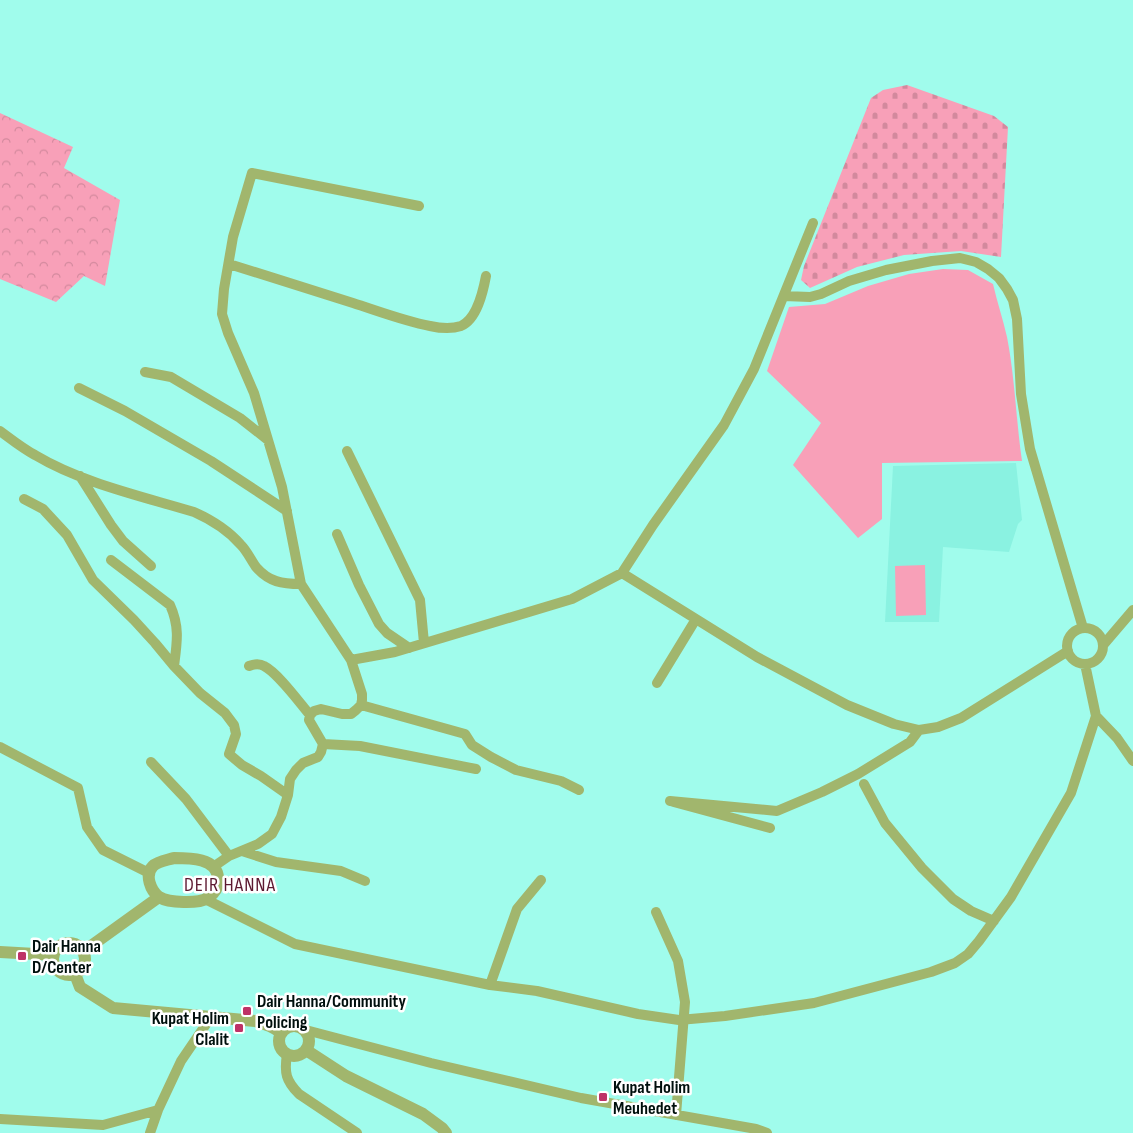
<svg xmlns="http://www.w3.org/2000/svg" width="1133" height="1133" viewBox="0 0 1133 1133" font-family="'Sofia Sans Condensed',sans-serif">
  <style>
    .built { fill: #8af2e1 }
    .green { fill: #f8a0b8 }
    .forest { fill: url(#forest-crowns) }
    .cemetery { fill: url(#cemetery-stones) }
    .lines { fill: none; stroke-linecap: round; stroke-linejoin: round }
    .minor { stroke: #a1b66d; stroke-width: 10 }
    .tertiary { stroke: #a1b66d; stroke-width: 12 }
    .poi-dot { fill: #be3267; stroke: #fff; stroke-width: 2 }
    .labels { text-anchor: middle; dominant-baseline: central; stroke-width: 5; stroke-linejoin: round; paint-order: stroke }
    .poi-label { font-size: 18px; font-weight: bold; fill: #000f0d; stroke: #fff; text-anchor: start }
    .quarter-label { font-size: 20px; letter-spacing: 1px; fill: #5c1931; stroke: #fff }
  </style>
  <defs>
    <pattern id="forest-crowns" width="20" height="18" patternUnits="userSpaceOnUse" patternTransform="scale(1.25)"><rect width="20" height="18" fill="#f8a0b8"/><path d="M2 6a3 3 0 1 1 6 0M12 15a3 3 0 1 1 6 0" fill="none" stroke="#d3899d"/></pattern>
    <pattern id="cemetery-stones" width="16" height="16" patternUnits="userSpaceOnUse" patternTransform="scale(1.25)"><rect width="16" height="16" fill="#f8a0b8"/><path d="M2 7V4a2 2 0 0 1 4 0v3zM10 15v-3a2 2 0 0 1 4 0v3z" fill="#d3899d"/></pattern>
  </defs>
  <rect width="100%" height="100%" fill="#a0fcec"/>
  <path class="built" d="M 1016,463 L 1022,520 L 1018,524 L 1009,552 L 943,547 L 939,622 L 885,622 L 893,466 Z"/>
  <path class="green" d="M 943,269 L 968,270 L 993,284 C 997,302 1003,319 1007,337 C 1015,378 1016,420 1022,461 L 882,463 L 882,519 L 858,538 L 793,465 L 821,423 L 767,371 L 789,307 L 825,304 L 868,286 L 909,274 Z
    M 925,565 L 926,615 L 896,616 L 895,566 Z"/>
  <path class="forest" d="M 0,113 L 73,147 L 64,168 L 120,200 L 105,286 L 84,276 L 56,302 L 0,279 Z"/>
  <path class="cemetery" d="M 907,85 L 994,116 L 1008,127 L 1001,257 L 961,251 L 904,255 L 857,267 L 810,288 L 801,280 L 804,266 L 871,98 L 883,90 Z"/>
  <g class="lines">
    <path class="minor" d="M 229,264 C 270,277 311,290 353,303 C 378,311 404,321 430,326 C 439,328 452,329 461,326 C 477,319 483,292 486,276
      M 784,296 L 810,297 L 821,294 L 849,281 L 886,270 L 932,261 L 960,258 L 976,262 L 988,269 L 999,278 L 1007,289 L 1013,300 L 1017,319 L 1021,394 L 1030,449 L 1083,628
      M 145,372 L 171,377 L 240,418 L 268,440
      M 79,388 L 125,411 L 211,461 L 287,511
      M 0,431 C 11,439 22,448 35,455 C 82,483 141,496 194,512 C 212,520 228,530 241,545 C 247,551 251,560 256,567 C 269,582 282,584 301,584
      M 347,451 L 420,600 L 424,643
      M 80,476 L 111,525 L 123,541 L 151,566
      M 24,499 L 43,509 L 67,535 L 93,580 L 134,620 L 155,643 L 174,666 L 200,693 L 225,713 L 234,725 L 236,734 L 229,754 L 242,765 L 261,776 L 288,795
      M 337,534 L 359,585 L 379,624 L 387,633 L 409,648
      M 111,560 L 170,605 C 180,627 177,643 174,666
      M 622,573 L 757,657 L 847,705 L 894,724 L 919,730 L 938,727 L 961,718 L 1068,651
      M1067 646a18 18 0 1 1 36 0a18 18 0 1 1-36 0Z
      M 1104,644 L 1133,610
      M 351,660 L 395,652 L 572,599 L 622,573 L 653,525 L 724,425 L 754,369 L 813,223
      M 249,666 C 254,664 259,663 264,666 C 278,673 299,702 310,715
      M 657,683 L 696,619
      M 361,705 L 465,734 L 472,745 L 491,757 L 516,770 L 561,781 L 579,790
      M 1096,716 L 1117,738 L 1133,761
      M 323,744 L 360,746 L 476,769
      M 0,747 L 78,788 L 87,827 L 103,850 L 149,873
      M 151,762 L 186,799 L 229,856
      M 864,784 L 885,823 L 922,868 L 953,899 L 971,911 L 994,921
      M 770,828 L 670,801 L 777,811 L 822,792 L 858,774 L 910,742 L 919,730
      M 242,851 L 276,862 L 341,871 L 365,881
      M 213,867 L 229,856 L 258,844 L 272,834 L 281,817 L 288,795 L 290,779 L 296,770 L 303,763 L 318,757 L 321,752 L 323,744 L 309,720 L 310,715 L 314,711 L 321,709 L 342,714 L 351,714 L 356,710 L 361,705 L 362,700 L 362,694 L 351,660 L 301,584 L 282,487 L 254,393 L 228,333 L 222,314 L 224,289 L 233,237 L 252,173 L 419,206
      M 205,899 L 295,944 L 490,985 L 537,991 L 638,1014 L 679,1020 L 725,1016 L 814,1003 L 931,972 L 955,963 L 968,954 L 979,941 L 1011,897 L 1071,793 L 1096,716 L 1085,664
      M 656,912 L 678,961 L 685,1002 L 676,1115
      M 490,985 L 517,909 L 541,880
      M 302,1029 L 431,1063 L 581,1098 L 756,1129 L 767,1133
      M 287,1054 C 284,1073 286,1081 299,1094 L 357,1133
      M 0,1119 L 103,1125 L 158,1110
      M 150,1133 L 158,1110 L 181,1061 L 211,1017"/>
    <path class="tertiary" d="M 174,858 C 190,858 217,858 218,878 C 219,886 215,893 208,898 C 198,904 169,903 159,897 C 151,891 144,875 153,866 C 158,861 168,860 174,858 Z
      M53 959a16 16 0 1 1 32 0a16 16 0 1 1-32 0Z
      M 84,951 L 159,897
      M 0,952 L 53,955
      M 75,974 L 80,987 L 113,1008 L 255,1021 C 265,1024 273,1026 281,1033
      M279 1041a15 15 0 1 1 30 0a15 15 0 1 1-30 0Z
      M 306,1050 L 346,1076 L 423,1114 L 442,1128 L 446,1133"/>
  </g>
  <g class="poi-dot">
    <rect x="17" y="951" width="10" height="10" rx="2.5"/>
    <rect x="242" y="1006" width="10" height="10" rx="2.5"/>
    <rect x="234" y="1023" width="10" height="10" rx="2.5"/>
    <rect x="598" y="1092" width="10" height="10" rx="2.5"/>
  </g>
  <g class="labels">
    <g class="poi-label">
      <text x="32" y="946">Dair Hanna<tspan x="32" dy="21">D/Center</tspan></text>
      <text x="257" y="1001">Dair Hanna/Community<tspan x="257" dy="21">Policing</tspan></text>
      <text x="229" y="1018" text-anchor="end">Kupat Holim<tspan x="229" dy="21">Clalit</tspan></text>
      <text x="613" y="1087">Kupat Holim<tspan x="613" dy="21">Meuhedet</tspan></text>
    </g>
    <g class="quarter-label">
      <text x="230" y="885">DEIR HANNA</text>
    </g>
  </g>
</svg>
